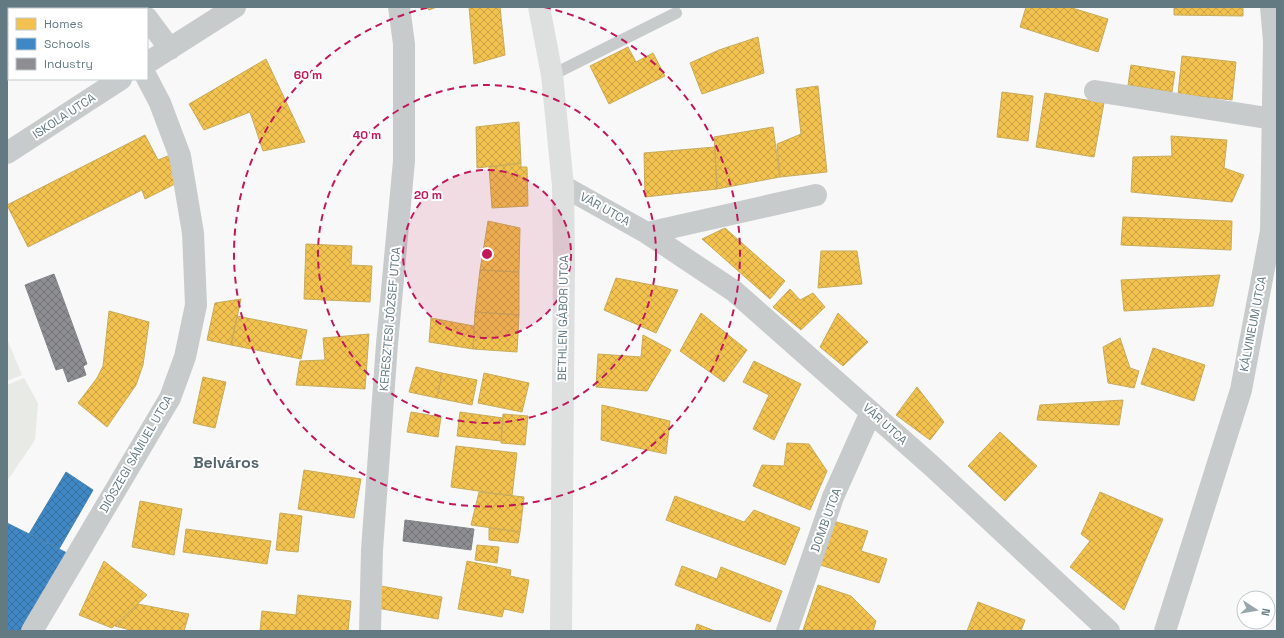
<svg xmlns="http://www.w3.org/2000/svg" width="1284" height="638" viewBox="0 0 1284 638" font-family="'Space Grotesk',sans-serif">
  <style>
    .grass { fill: #e8eae5 }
    .homes { fill: url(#homes-cross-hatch); stroke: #c7ac5e }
    .schools { fill: url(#schools-cross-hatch); stroke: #4a84b1 }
    .industry { fill: url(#industry-cross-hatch); stroke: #81878d }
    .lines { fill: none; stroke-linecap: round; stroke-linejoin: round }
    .service { stroke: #c8cbcc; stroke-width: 12 }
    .minor { stroke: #c8cbcc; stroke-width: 22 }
    .secondary { stroke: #dedfdf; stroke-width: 22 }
    .ring { fill: none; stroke: #c2185b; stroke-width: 2; stroke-dasharray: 7 5 }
    .labels { text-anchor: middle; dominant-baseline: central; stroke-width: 4; stroke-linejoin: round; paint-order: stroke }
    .street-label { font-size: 12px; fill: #647a82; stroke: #fff }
    .district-label { font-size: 16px; font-weight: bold; fill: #56676d; stroke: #fff }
    .centre { fill: #c2185b; stroke: #fff; stroke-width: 2 }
    .ring-label { font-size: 12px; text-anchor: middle; font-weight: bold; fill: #c2185b; stroke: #fff; stroke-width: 4; stroke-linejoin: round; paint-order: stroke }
  </style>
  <defs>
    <pattern id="homes-cross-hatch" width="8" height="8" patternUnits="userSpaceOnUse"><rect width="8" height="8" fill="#f2c14e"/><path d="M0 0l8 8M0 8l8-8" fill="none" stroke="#c8a246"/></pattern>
    <pattern id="schools-cross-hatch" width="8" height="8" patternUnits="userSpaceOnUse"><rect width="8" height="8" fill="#3f88c5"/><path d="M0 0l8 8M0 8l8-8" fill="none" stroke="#376f9e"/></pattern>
    <pattern id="industry-cross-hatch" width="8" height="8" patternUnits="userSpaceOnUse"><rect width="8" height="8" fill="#8d8d92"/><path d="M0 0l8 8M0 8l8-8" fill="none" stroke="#717377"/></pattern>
  </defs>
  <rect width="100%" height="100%" fill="#f8f8f8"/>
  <path class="grass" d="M 7,339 L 22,375 L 7,381 Z
    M 24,378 L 38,403 L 35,440 L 7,481 L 7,385 Z"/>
  <path class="homes" d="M 427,7 L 437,7 L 429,10 Z
    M 469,7 L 500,7 L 505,55 L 474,64 Z
    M 1026,7 L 1069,7 L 1108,19 L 1098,52 L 1020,27 Z
    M 1174,7 L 1243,7 L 1243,16 L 1174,15 Z
    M 758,37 L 764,73 L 702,94 L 690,63 L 719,50 Z
    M 628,47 L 636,62 L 653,53 L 665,76 L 609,104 L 590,66 Z
    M 1182,56 L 1236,62 L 1232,100 L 1178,94 Z
    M 266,59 L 305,142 L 263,151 L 250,112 L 204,130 L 189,104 Z
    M 1131,65 L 1175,72 L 1172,92 L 1128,85 Z
    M 818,86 L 827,172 L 780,177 L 777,144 L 801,134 L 796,89 Z
    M 1002,92 L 1033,96 L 1028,141 L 997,137 Z
    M 1045,93 L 1104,103 L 1094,157 L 1036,147 Z
    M 519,122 L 521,163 L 477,168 L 476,127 Z
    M 773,127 L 780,177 L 717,189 L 714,137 Z
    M 145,135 L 158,160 L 168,156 L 181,181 L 145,199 L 142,190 L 28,247 L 7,205 Z
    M 1171,136 L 1227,140 L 1224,168 L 1244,175 L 1232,202 L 1131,192 L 1133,157 L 1172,156 Z
    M 715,147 L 717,189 L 645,197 L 644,153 Z
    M 521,163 L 521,167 L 527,167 L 528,206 L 492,208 L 489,167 Z
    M 1123,217 L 1232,221 L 1231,250 L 1121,245 Z
    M 488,221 L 520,228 L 519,272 L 480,270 Z
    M 725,228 L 785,281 L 770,299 L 702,239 Z
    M 306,244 L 352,246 L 351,265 L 372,266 L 370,302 L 304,299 Z
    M 821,251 L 857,251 L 862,284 L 818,288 Z
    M 480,270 L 519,272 L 519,315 L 475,312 Z
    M 1220,275 L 1213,306 L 1124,311 L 1121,280 Z
    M 616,278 L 678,290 L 656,333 L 604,310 Z
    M 790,289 L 800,300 L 813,293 L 825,307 L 801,330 L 773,307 Z
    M 241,299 L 231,345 L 207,340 L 215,303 Z
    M 109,311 L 149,322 L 143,365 L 136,385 L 107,427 L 78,403 L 97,378 L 103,366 Z
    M 475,312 L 519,315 L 517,352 L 473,349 Z
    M 701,313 L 747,350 L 724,382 L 680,351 Z
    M 838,313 L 868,342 L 843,366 L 820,347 Z
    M 237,316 L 307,330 L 301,359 L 231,345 Z
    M 431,318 L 474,326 L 473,349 L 429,342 Z
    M 369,334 L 365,389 L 296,385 L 300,361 L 325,360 L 323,338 Z
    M 643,335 L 671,350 L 647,391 L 596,387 L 598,354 L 641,357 Z
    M 1120,338 L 1130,368 L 1139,371 L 1134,388 L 1108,383 L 1103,347 Z
    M 1153,348 L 1205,365 L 1194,401 L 1141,384 Z
    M 754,361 L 801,384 L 774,440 L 753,429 L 769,395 L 743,382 Z
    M 416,367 L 442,373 L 437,398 L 409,392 Z
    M 442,373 L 477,380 L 472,405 L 437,398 Z
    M 484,373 L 529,383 L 522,412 L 478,403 Z
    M 203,377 L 226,382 L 215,428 L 193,423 Z
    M 917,387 L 944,422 L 930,440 L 896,415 Z
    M 1123,400 L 1119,425 L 1037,420 L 1040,405 Z
    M 602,405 L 670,421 L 666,454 L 601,440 Z
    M 411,412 L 441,417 L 438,437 L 407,432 Z
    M 460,412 L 503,418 L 501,441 L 457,436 Z
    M 503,414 L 528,416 L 525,445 L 501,443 Z
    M 1000,432 L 1037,466 L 1005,501 L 968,466 Z
    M 787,443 L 809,444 L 827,471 L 810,510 L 753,486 L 762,465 L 784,466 Z
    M 456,446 L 517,453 L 512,496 L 451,487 Z
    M 304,470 L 361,479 L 354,518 L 298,509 Z
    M 479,492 L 524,497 L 520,532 L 471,525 Z
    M 1100,492 L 1163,519 L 1124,610 L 1070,567 L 1090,541 L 1081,534 Z
    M 675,496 L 744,522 L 754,510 L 800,528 L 785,565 L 666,520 Z
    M 140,501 L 182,509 L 174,555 L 132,547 Z
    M 280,513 L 302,516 L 298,552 L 276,550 Z
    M 833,521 L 868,531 L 861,551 L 887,559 L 879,583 L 820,565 Z
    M 489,528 L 520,532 L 518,543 L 489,540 Z
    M 186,529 L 271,541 L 267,564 L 183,552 Z
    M 477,545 L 499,547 L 497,563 L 475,560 Z
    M 104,561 L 147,595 L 112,628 L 79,615 Z
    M 467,561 L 511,570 L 510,576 L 529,580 L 523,613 L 504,609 L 502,617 L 458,609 Z
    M 682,566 L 717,579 L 721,567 L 782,591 L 770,622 L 675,585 Z
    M 818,585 L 851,596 L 876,621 L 873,631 L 803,630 Z
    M 381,586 L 442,597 L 438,619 L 377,608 Z
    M 298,595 L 351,601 L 348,631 L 260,631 L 262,611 L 296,615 Z
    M 978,602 L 1025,620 L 1021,631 L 967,631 Z
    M 138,604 L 189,614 L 184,631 L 134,631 L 115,626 Z
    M 697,624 L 715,631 L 695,631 Z"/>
  <path class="schools" d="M 66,472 L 93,490 L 59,549 L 29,534 Z
    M 7,523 L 67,553 L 21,631 L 7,631 Z"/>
  <path class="industry" d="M 54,274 L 87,364 L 83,366 L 86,375 L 68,382 L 63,368 L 56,370 L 25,285 Z
    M 405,520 L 474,529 L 471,550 L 403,541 Z"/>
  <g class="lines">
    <path class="service" d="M 552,75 L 676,13"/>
    <path class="minor" d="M 147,18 L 170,49
      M 147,63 L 235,7
      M 1095,91 L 1273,119
      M 7,153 L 121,79
      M 563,186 L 647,233 L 734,291 L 933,467 L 1109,631
      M 647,233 L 816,195
      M 32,631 L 170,398 L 185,357 L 196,305 L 193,233 L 180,156 L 160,103 L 147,78
      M 370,631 L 372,550 L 387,344 L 404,161 L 404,44 L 399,7
      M 787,631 L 833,497 L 871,412
      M 1165,631 L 1241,390 L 1271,231 L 1274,41 L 1271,7"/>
    <path class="secondary" d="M 539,7 L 552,75 L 563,186 L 564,261 L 561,631"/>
  </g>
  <circle cx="487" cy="254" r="84" fill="#c2185b" fill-opacity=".12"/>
  <g class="ring">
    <circle cx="487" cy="254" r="84"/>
    <circle cx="487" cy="254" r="169"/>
    <path d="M544 7A253 253 0 1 1 430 7"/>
  </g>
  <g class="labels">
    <g class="street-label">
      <text transform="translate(64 116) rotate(-33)">ISKOLA UTCA</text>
      <text transform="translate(605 209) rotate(29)">VÁR UTCA</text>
      <text transform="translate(563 318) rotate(-89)">BETHLEN GÁBOR UTCA</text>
      <text transform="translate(390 319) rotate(-85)">KERESZTESI JÓZSEF UTCA</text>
      <text transform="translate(1253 324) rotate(-79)">KÁLVINEUM UTCA</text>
      <text transform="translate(885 424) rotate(42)">VÁR UTCA</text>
      <text transform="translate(136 454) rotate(-60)">DIÓSZEGI SÁMUEL UTCA</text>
      <text transform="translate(826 520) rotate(-70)">DOMB UTCA</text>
    </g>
    <g class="district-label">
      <text x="226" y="462">Belváros</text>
    </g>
  </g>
  <circle cx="487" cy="254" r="6" class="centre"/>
  <g class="ring-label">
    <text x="308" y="79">60 m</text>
    <text x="367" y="139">40 m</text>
    <text x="428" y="199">20 m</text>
  </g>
  <rect width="1284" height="638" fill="none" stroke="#647a82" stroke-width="16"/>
  <rect x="8" y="8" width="140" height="72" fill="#ffffff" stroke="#c1cacd"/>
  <rect x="16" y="18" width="20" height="12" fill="#f2c14e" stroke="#c1cacd"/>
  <text x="44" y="28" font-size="12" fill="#647a82">Homes</text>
  <rect x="16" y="38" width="20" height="12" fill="#3f88c5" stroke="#c1cacd"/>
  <text x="44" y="48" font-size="12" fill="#647a82">Schools</text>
  <rect x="16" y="58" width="20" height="12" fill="#8d8d92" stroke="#c1cacd"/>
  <text x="44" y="68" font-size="12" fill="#647a82">Industry</text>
  <g transform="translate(1256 610) rotate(102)"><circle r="19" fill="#ffffff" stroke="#c1cacd"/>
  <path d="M0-3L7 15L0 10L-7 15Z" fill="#98a6ab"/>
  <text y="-6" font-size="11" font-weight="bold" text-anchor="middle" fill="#647a82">N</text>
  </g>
</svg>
